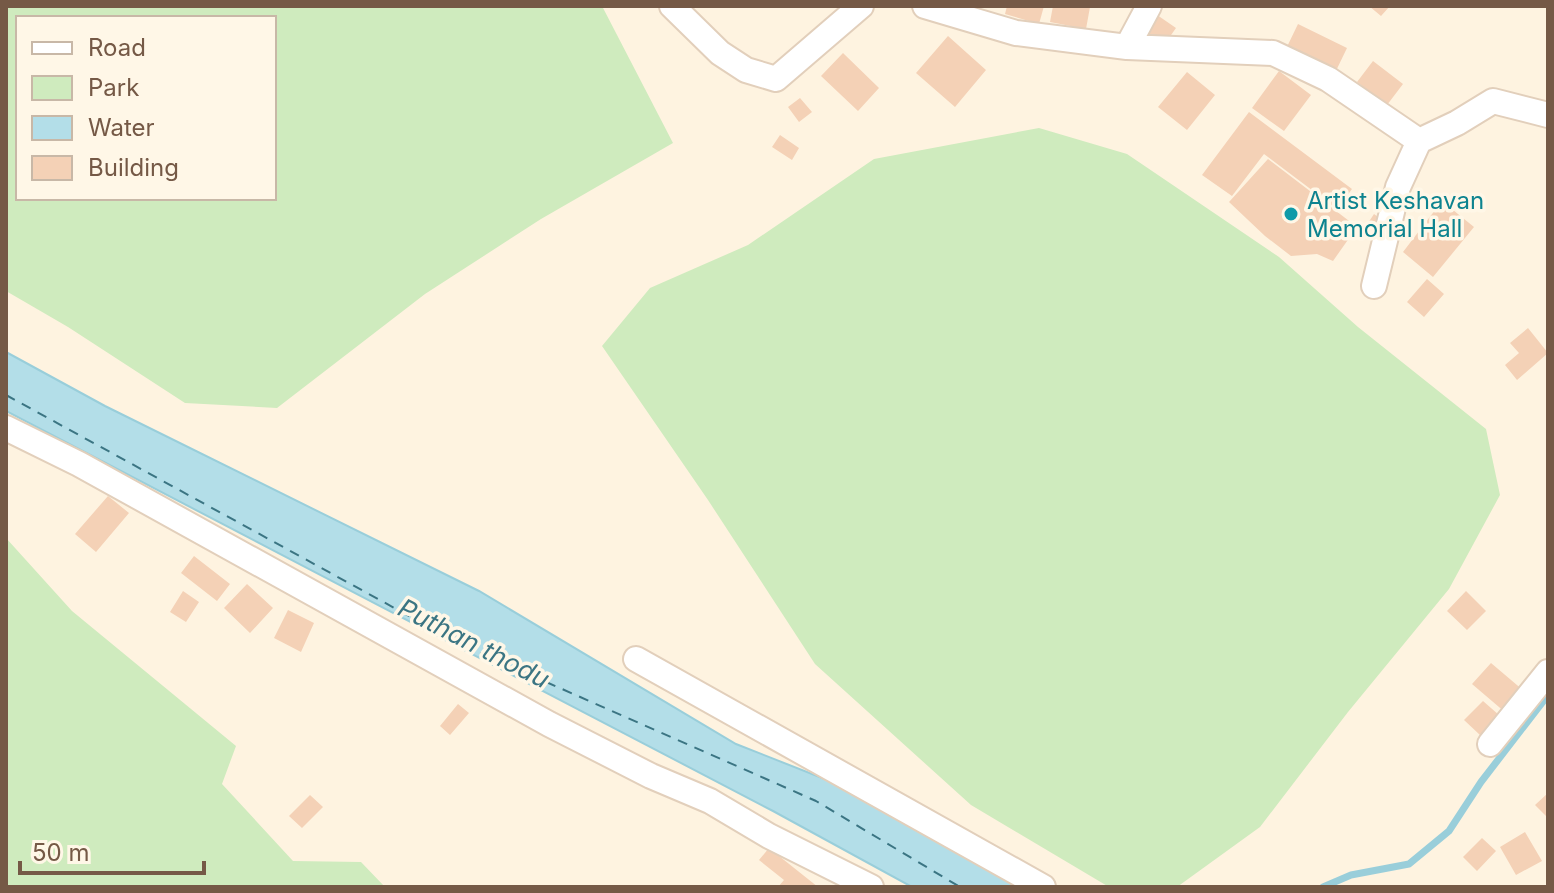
<svg xmlns="http://www.w3.org/2000/svg" width="1554" height="893" viewBox="0 0 1554 893" font-family="Inter,sans-serif">
  <style>
    .green { fill: #cfebbe; fill-rule: evenodd }
    .water { fill: #b3dee8; stroke: #99ceda; stroke-width: 2 }
    .lines { fill: none; stroke-linecap: round; stroke-linejoin: round }
    .stream { stroke: #99ceda; stroke-width: 7 }
    .ferry { stroke: #3b7583; stroke-width: 2; stroke-dasharray: 10 8; stroke-linecap: butt }
    .building { fill: #f4d1b6 }
    .street-casing { stroke: #e2cfbb; stroke-width: 28 }
    .street { stroke: #fff; stroke-width: 24 }
    .culture-dot { fill: #0f9aa8; stroke: #fff7e7; stroke-width: 3 }
    .labels { text-anchor: middle; dominant-baseline: central; stroke-width: 7; stroke-linejoin: round; paint-order: stroke }
    .culture-label { font-size: 24px; fill: #0d838f; stroke: #fff7e7; text-anchor: start }
    .water-label { font-size: 26px; font-style: italic; fill: #3b7583; stroke: #fff7e7 }
  </style>
  <rect width="100%" height="100%" fill="#fef3e0"/>
  <path class="green" d="M 6,6 L 602,6 L 673,143 L 541,219 L 425,294 L 277,408 L 185,403 L 68,327 L 6,291 ZM 18,18 L 274,18 L 274,198 L 18,198 Z
    M 1039,128 L 1127,154 L 1279,257 L 1358,327 L 1486,429 L 1500,495 L 1449,589 L 1348,712 L 1260,827 L 1177,887 L 1109,887 L 971,805 L 815,664 L 708,500 L 602,346 L 650,288 L 748,245 L 874,159 Z
    M 6,538 L 72,611 L 236,746 L 222,784 L 293,861 L 361,862 L 385,887 L 6,887 Z"/>
  <path class="water" d="M 6,352 L 105,406 L 479,591 L 736,744 L 845,787 L 1039,887 L 912,887 L 773,811 L 6,411 Z"/>
  <g class="lines">
    <path class="stream" d="M 1323,887 L 1351,875 L 1409,864 L 1449,831 L 1481,782 L 1548,695"/>
    <path class="ferry" d="M 6,395 L 460,644 L 816,801 L 960,887"/>
  </g>
  <path class="building" d="M 1007,6 L 1044,6 L 1039,24 L 1005,14 Z
    M 1053,6 L 1090,7 L 1086,29 L 1050,22 Z
    M 1369,6 L 1390,6 L 1381,16 Z
    M 1147,8 L 1176,28 L 1164,45 L 1135,25 Z
    M 1298,24 L 1347,48 L 1333,77 L 1284,53 Z
    M 948,36 L 986,70 L 955,107 L 916,73 Z
    M 843,53 L 879,88 L 858,111 L 821,76 Z
    M 1373,61 L 1403,84 L 1387,105 L 1357,82 Z
    M 1279,71 L 1311,95 L 1284,131 L 1252,108 Z
    M 1187,72 L 1215,95 L 1187,130 L 1158,107 Z
    M 800,98 L 812,112 L 799,122 L 788,107 Z
    M 1249,112 L 1352,189 L 1337,209 L 1264,154 L 1232,196 L 1202,175 Z
    M 780,135 L 799,148 L 792,160 L 772,147 Z
    M 1268,159 L 1357,227 L 1333,261 L 1317,254 L 1291,256 L 1265,236 L 1229,202 Z
    M 1442,201 L 1474,227 L 1433,277 L 1403,252 Z
    M 1374,214 L 1386,223 L 1378,235 L 1366,226 Z
    M 1427,279 L 1444,294 L 1424,317 L 1407,302 Z
    M 1528,328 L 1548,353 L 1517,380 L 1505,365 L 1519,353 L 1510,343 Z
    M 108,496 L 129,513 L 96,552 L 75,534 Z
    M 194,556 L 230,584 L 217,601 L 181,573 Z
    M 247,584 L 273,608 L 250,633 L 224,608 Z
    M 183,591 L 199,602 L 186,622 L 170,612 Z
    M 1466,591 L 1486,611 L 1467,630 L 1447,611 Z
    M 288,610 L 314,623 L 301,652 L 274,638 Z
    M 1491,663 L 1524,691 L 1506,713 L 1472,684 Z
    M 1483,701 L 1499,715 L 1480,735 L 1464,720 Z
    M 458,704 L 469,713 L 450,735 L 440,726 Z
    M 1548,793 L 1548,818 L 1535,805 Z
    M 310,795 L 323,807 L 302,828 L 289,816 Z
    M 1525,832 L 1542,861 L 1516,875 L 1500,847 Z
    M 1482,838 L 1496,851 L 1477,871 L 1463,857 Z
    M 769,848 L 818,887 L 778,887 L 784,880 L 759,860 Z"/>
  <g class="lines">
    <defs>
      <path id="street" d="M 672,6 L 720,53 L 746,70 L 776,79 L 861,6
        M 925,6 L 1016,33 L 1127,47 L 1273,53 L 1328,79 L 1419,141 L 1457,123 L 1493,101 L 1548,115
        M 1127,47 L 1149,6
        M 1374,286 L 1398,187 L 1419,141
        M 6,428 L 79,464 L 549,724 L 651,776 L 710,801 L 769,836 L 871,887
        M 636,659 L 1043,887
        M 1490,744 L 1548,672"/>
    </defs>
    <use href="#street" class="street-casing"/>
    <use href="#street" class="street"/>
  </g>
  <circle class="culture-dot" cx="1291" cy="214" r="8"/>
  <g class="labels">
    <g class="culture-label">
      <text x="1307" y="200">Artist Keshavan<tspan x="1307" dy="28">Memorial Hall</tspan></text>
    </g>
    <g class="water-label">
      <text transform="translate(474 643) rotate(27)">Puthan thodu</text>
    </g>
  </g>
  <rect width="1554" height="893" fill="none" stroke="#755946" stroke-width="16"/>
  <rect x="16" y="16" width="260" height="184" fill="#fff7e7" stroke="#c8b8a7" stroke-width="2"/>
  <rect x="32" y="42" width="40" height="12" fill="#ffffff" stroke="#c8b8a7" stroke-width="2"/>
  <text x="88" y="56" font-size="24" fill="#755946">Road</text>
  <rect x="32" y="76" width="40" height="24" fill="#cfebbe" stroke="#c8b8a7" stroke-width="2"/>
  <text x="88" y="96" font-size="24" fill="#755946">Park</text>
  <rect x="32" y="116" width="40" height="24" fill="#b3dee8" stroke="#c8b8a7" stroke-width="2"/>
  <text x="88" y="136" font-size="24" fill="#755946">Water</text>
  <rect x="32" y="156" width="40" height="24" fill="#f4d1b6" stroke="#c8b8a7" stroke-width="2"/>
  <text x="88" y="176" font-size="24" fill="#755946">Building</text>
  <path d="M20 861v12h184v-12" fill="none" stroke="#755946" stroke-width="4"/>
  <text x="32" y="861" font-size="24" fill="#755946" stroke="#fff7e7" stroke-width="6" paint-order="stroke">50 m</text>
</svg>
